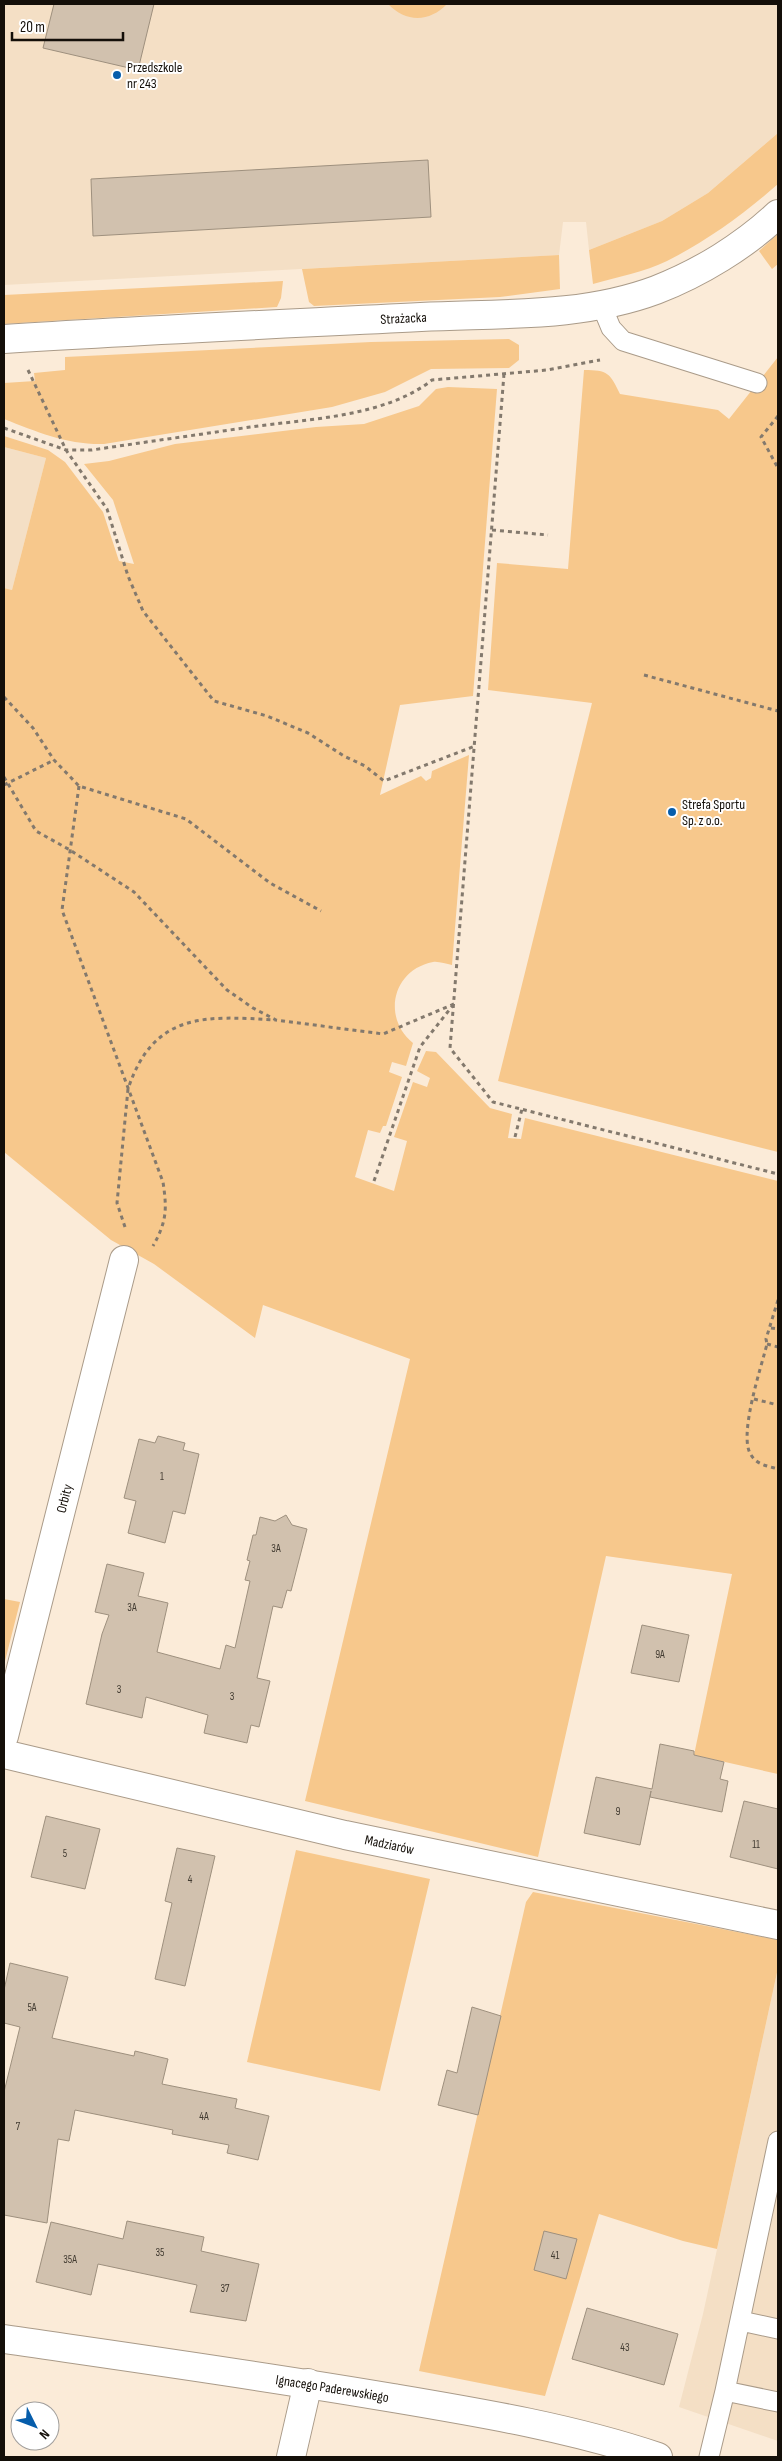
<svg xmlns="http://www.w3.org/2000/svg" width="782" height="2461" viewBox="0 0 782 2461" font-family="'Sofia Sans Condensed',sans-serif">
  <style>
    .built { fill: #f4dfc5 }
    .green { fill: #f7c88c }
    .building { fill: #d1c1ae; stroke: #9e907e }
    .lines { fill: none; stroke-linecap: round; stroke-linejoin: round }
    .service-casing { stroke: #aa9b89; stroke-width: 21 }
    .minor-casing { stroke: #aa9b89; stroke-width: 30 }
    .tertiary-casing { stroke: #aa9b89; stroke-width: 30 }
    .path { stroke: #83796d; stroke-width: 3; stroke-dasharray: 4 4; stroke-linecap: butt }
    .service { stroke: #fff; stroke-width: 19 }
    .minor { stroke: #fff; stroke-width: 28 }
    .tertiary { stroke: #fff; stroke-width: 28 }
    .poi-dot { fill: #065dab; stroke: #fff; stroke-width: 2 }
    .labels { text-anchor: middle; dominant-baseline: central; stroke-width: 4; stroke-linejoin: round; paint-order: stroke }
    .number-label { font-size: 11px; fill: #433c32 }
    .poi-label { font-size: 14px; fill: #140f09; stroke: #fff; text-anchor: start }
    .street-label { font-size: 14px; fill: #140f09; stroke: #fff }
  </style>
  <rect width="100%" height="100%" fill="#fbebd8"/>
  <path class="built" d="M 4,4 L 778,4 L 778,133 L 708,193 L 662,221 L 589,250 L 586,222 L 563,222 L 559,255 L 4,285 Z
    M 4,447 L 46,458 L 12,590 L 4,588 Z
    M 778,1968 L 778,2441 L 679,2407 L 703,2314 Z"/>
  <path class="green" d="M 388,4 L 447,4 C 430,22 406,23 388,4 Z
    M 778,133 L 778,184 C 745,213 707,241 667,261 C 645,272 617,277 593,284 L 589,250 L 662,221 L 708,193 Z
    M 778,234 L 778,264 L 772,269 L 759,251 Z
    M 559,255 L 560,289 L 500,297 L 314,306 L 309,302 L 302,269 Z
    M 283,281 L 281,298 L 277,307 L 4,324 L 4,295 Z
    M 509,339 L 519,345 L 519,360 L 509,368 L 431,369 L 385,392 L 332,407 L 104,444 C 68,445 37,432 4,419 L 4,383 L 35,381 L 34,373 L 65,370 L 65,357 L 371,342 Z
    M 778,357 L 778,1152 L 498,1081 L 592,703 L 488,690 L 497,563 L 568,569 L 584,370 C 608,370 610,373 620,394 L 718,410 L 729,419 Z
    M 448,387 L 497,389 L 473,696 L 400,705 L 380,795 L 421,776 L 426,781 L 431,778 L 432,771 L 469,755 L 452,965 C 446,964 438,961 433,962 C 392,970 382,1018 413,1043 L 406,1066 L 392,1062 L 389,1072 L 402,1077 L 386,1126 L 383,1126 L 380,1133 L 368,1130 L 355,1177 L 394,1191 L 407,1141 L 394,1137 L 413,1082 L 427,1087 L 430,1078 L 417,1071 L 426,1051 L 436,1052 L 490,1108 L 512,1114 L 508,1138 L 521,1139 L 525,1118 L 778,1181 L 778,1774 L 694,1755 L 732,1574 L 606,1556 L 538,1857 L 305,1801 L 410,1359 L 263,1305 L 255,1338 L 154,1264 L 111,1240 L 4,1152 L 4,588 L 12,590 L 46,458 L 4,447 L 4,436 L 48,450 L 65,462 L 103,512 L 119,561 L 134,564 L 113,500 L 84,464 L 109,461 L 175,444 L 316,427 L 364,424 L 419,406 L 436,389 Z
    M 4,1599 L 20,1602 L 4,1665 Z
    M 296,1850 L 430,1879 L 380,2091 L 247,2062 Z
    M 533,1892 L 778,1940 L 778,1968 L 717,2249 L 683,2241 L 599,2214 L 545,2396 L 419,2371 L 526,1902 Z"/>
  <path class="building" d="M 54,4 L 154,4 L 138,70 L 43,48 Z
    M 428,160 L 431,217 L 93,236 L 91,179 Z
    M 158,1436 L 185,1443 L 183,1450 L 199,1454 L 185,1514 L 173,1511 L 165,1543 L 128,1533 L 136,1501 L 124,1498 L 139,1439 L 155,1443 Z
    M 286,1515 L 292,1525 L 307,1529 L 291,1591 L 287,1590 L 282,1608 L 273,1606 L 257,1678 L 270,1681 L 259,1727 L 251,1725 L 247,1743 L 204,1733 L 208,1715 L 146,1697 L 142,1718 L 86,1704 L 102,1634 L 109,1615 L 95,1612 L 107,1564 L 144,1573 L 138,1596 L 168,1603 L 157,1652 L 220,1669 L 226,1645 L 235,1648 L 250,1581 L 245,1580 L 250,1561 L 247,1560 L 253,1535 L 256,1535 L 260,1517 L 275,1521 Z
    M 642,1625 L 689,1635 L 679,1682 L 631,1673 Z
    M 660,1744 L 694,1751 L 694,1755 L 724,1762 L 720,1779 L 728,1781 L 722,1812 L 650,1797 L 651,1791 L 640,1845 L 584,1833 L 596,1777 L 652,1789 Z
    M 744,1801 L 778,1809 L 778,1869 L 730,1857 Z
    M 46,1816 L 100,1829 L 85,1889 L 31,1877 Z
    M 177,1848 L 215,1856 L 185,1986 L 155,1979 L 172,1903 L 165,1901 Z
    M 10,1963 L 68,1977 L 52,2038 L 134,2056 L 135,2051 L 168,2059 L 162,2084 L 237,2099 L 235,2108 L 269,2116 L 258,2160 L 227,2153 L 229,2145 L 172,2134 L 173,2130 L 75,2110 L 69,2141 L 58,2139 L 47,2223 L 4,2215 L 4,2092 L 20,2027 L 4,2023 L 4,1990 Z
    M 472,2007 L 501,2016 L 478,2115 L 438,2105 L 447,2070 L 457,2073 Z
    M 127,2221 L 204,2237 L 201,2251 L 259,2264 L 246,2321 L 190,2312 L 197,2285 L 98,2264 L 91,2295 L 36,2282 L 51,2222 L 123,2239 Z
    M 544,2231 L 577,2239 L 566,2279 L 534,2270 Z
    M 587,2308 L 678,2334 L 664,2385 L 572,2359 Z"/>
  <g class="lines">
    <defs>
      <path id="service" d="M 601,304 L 611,328 L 623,341 L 757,383
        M 741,2321 L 778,2329
        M 725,2391 L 778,2141
        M 709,2457 L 725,2391 L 778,2402"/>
      <g id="minor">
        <path id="s1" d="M 4,1736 L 124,1260"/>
        <path id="s2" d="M 4,1754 L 345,1835 L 778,1925"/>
        <path d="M 291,2457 L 308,2383"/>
      </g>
      <g id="tertiary">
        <path id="s3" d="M 4,339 C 143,330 282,324 421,317 C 500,313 581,318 656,290 C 700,273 744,246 778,214"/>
        <path id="s4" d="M 4,2339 C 134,2358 264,2376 393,2398 C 482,2413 572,2428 658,2457"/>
      </g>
    </defs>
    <use href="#service" class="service-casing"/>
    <use href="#minor" class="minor-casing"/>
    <use href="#tertiary" class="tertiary-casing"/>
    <path class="path" d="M 28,370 L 66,450 L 107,509 L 128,576 L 143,611 L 214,701 L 267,716 L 308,733 L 344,756 L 365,766 L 384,781 L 475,746
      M 504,374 L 450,1048 L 493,1102 L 778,1174
      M 778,416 L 761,437 L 778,468
      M 4,428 L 66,450 L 92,450 C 145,442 197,435 250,427 C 308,419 385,417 432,380 L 547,370 L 600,360
      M 492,530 L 548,535
      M 644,675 L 778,711
      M 4,697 L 33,728 L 54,760 L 79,786 L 186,819 L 270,883 L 321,911
      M 4,777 L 36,831 L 70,850 L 134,892 L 227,990 L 253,1008 L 276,1020 L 383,1034 L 454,1004
      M 4,785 L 54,760
      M 79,786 L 62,910 L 163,1182 C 167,1209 167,1221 153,1246
      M 515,1137 L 522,1109
      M 374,1181 L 420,1047 L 454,1004
      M 125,1227 L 117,1203 L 128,1089 C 154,1011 206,1016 276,1020
      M 778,1300 L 766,1339 L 767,1344 C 761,1368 738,1436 751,1455 C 757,1465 768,1466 778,1469
      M 771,1328 L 778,1329
      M 767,1344 L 778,1347
      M 754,1399 L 778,1405"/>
    <use href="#service" class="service"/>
    <use href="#minor" class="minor"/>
    <use href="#tertiary" class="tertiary"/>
  </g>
  <g class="poi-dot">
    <circle cx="117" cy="75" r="5"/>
    <circle cx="672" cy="812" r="5"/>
  </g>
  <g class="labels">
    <g class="number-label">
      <text x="162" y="1476">1</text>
      <text x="276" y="1548">3A</text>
      <text x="132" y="1607">3A</text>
      <text x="660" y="1654">9A</text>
      <text x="119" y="1689">3</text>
      <text x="232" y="1696">3</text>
      <text x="618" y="1811">9</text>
      <text x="756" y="1844">11</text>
      <text x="65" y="1853">5</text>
      <text x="190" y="1879">4</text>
      <text x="32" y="2007">5A</text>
      <text x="204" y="2116">4A</text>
      <text x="18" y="2126">7</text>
      <text x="160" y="2252">35</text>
      <text x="555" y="2255">41</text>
      <text x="70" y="2259">35A</text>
      <text x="225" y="2288">37</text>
      <text x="625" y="2347">43</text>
    </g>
    <g class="poi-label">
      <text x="127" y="67">Przedszkole<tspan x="127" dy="16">nr 243</tspan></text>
      <text x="682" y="804">Strefa Sportu<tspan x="682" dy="16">Sp. z o.o.</tspan></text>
    </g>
    <g class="street-label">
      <text stroke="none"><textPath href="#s3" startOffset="400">Strażacka</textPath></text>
      <text stroke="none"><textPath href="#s1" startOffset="245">Orbity</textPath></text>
      <text stroke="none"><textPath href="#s2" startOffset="396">Madziarów</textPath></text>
      <text stroke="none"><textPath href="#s4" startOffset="332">Ignacego Paderewskiego</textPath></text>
    </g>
  </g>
  <rect width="782" height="2461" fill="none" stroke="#140f09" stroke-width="10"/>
  <g transform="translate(35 2426) rotate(132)"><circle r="24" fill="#ffffff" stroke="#a19f9d"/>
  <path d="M0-4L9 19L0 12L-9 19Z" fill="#065dab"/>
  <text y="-8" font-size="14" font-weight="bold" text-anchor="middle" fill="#140f09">N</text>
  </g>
  <path d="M12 32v8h111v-8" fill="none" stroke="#140f09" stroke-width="2.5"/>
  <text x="20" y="32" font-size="15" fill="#140f09" stroke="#ffffff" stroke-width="4" paint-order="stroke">20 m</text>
</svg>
